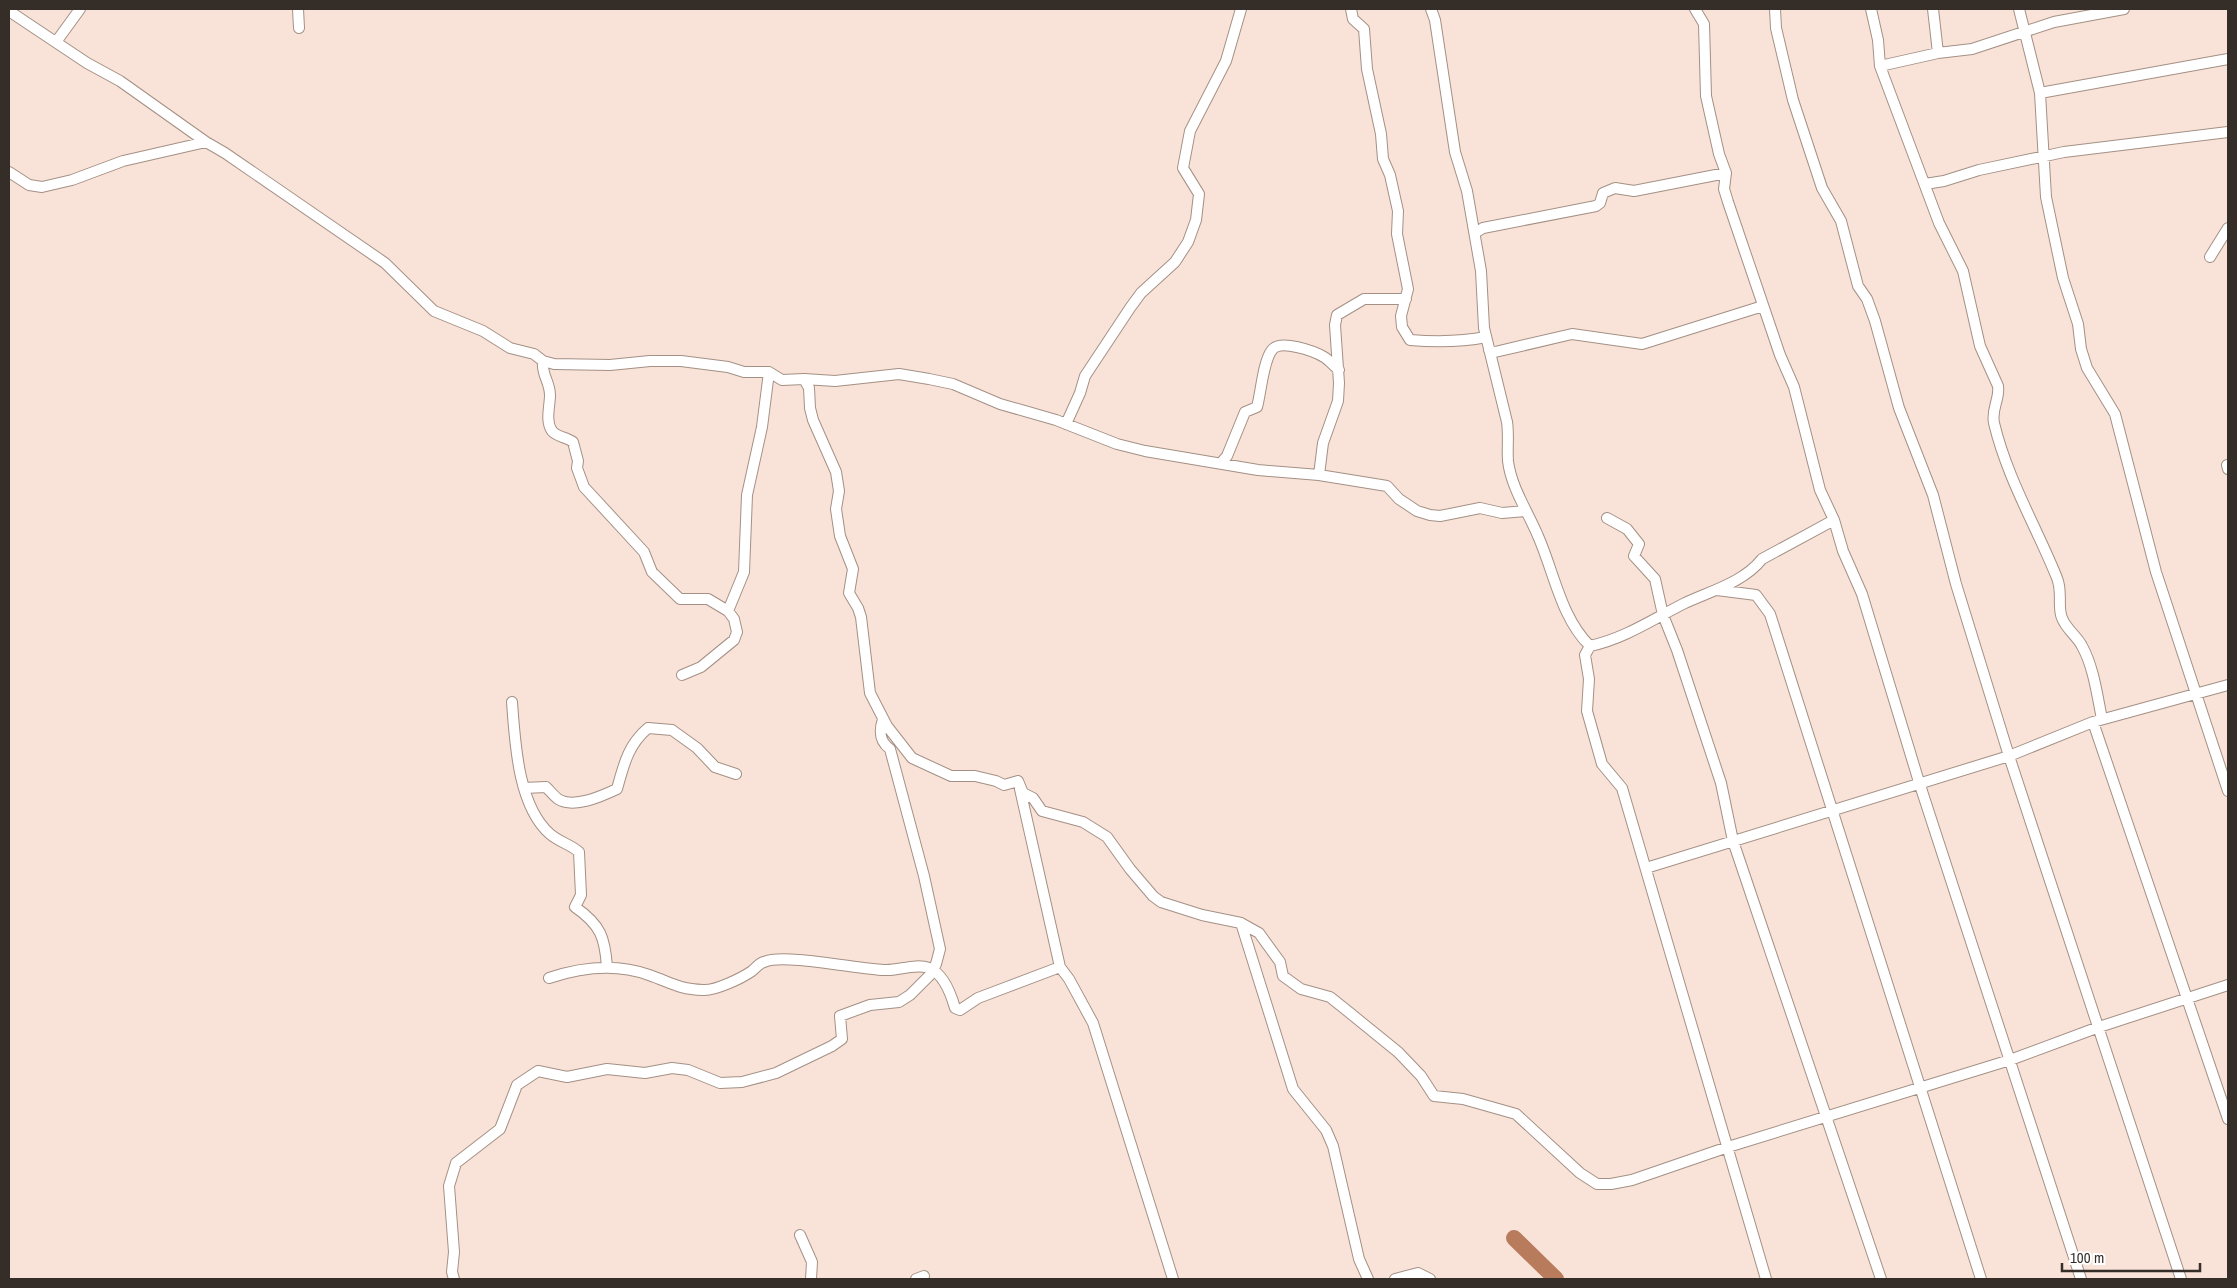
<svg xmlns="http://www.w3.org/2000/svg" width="2237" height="1288" viewBox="0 0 2237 1288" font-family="'Archivo Narrow',sans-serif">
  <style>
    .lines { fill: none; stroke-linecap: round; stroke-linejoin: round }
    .river { stroke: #b87b5b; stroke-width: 16 }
    .minor-casing { stroke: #a49085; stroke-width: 12 }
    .minor { stroke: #fff; stroke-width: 10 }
  </style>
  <rect width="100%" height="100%" fill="#f9e3d8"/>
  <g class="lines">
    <path class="river" d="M 1514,1238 L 1556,1279"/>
    <defs>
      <path id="minor" d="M 298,9 L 299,28
        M 1351,9 L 1353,19 L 1364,29 L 1367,69 L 1381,134 L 1383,159 L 1390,175 L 1398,211 L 1397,234 L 1408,289 L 1401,316 L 1402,327 L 1410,340 C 1435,342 1461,342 1486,337
        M 1431,9 L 1435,20 L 1455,152 L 1467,191 L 1481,271 L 1484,328 L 1507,422 C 1509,435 1507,448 1508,461 C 1511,487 1528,512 1538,536 C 1554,572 1561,618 1590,646
        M 1695,9 L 1704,24 L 1706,96 L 1719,154 L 1726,173 L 1724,189 L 1728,202 L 1780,355 L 1794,387 L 1820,490 L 1834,520 L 1843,551 L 1862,594 L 1919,782 L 2081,1279
        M 1775,9 L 1776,28 L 1793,100 L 1822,188 L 1841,221 L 1858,286 L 1867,299 L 1875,321 L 1899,408 L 1933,495 L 1956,584 L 2009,756 L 2181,1279
        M 1871,9 L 1878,40 L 1880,66 L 1939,223 L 1963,271 L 1980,346 L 1998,386 C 2000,399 1991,409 1994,423 C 2007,478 2036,526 2057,578 C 2063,593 2057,606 2062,618 C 2066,629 2077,636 2082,646 C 2094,668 2097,695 2102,719
        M 1933,9 L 1938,53
        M 2019,9 L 2040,93 L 2046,197 L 2063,278 L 2078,324 L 2081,349 L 2087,368 L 2115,414 L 2156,572 L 2228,791
        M 9,11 L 87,63 L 120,81 L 206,142 L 225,153 L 385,263 L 434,311 L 483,331 L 510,348 L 534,354 L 543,361 L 554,364 L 610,365 L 650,361 L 681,361 L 728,367 L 744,372 L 769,372 L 782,380 L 804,379 L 835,381 L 899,374 L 929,379 L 953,384 L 1000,404 L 1056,420 L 1117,444 L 1145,451 L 1258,470 L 1319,475 L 1387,486 L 1399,499 L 1417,511 L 1430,515 L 1440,516 L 1480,508 L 1502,513 L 1526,511
        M 56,42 L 80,9
        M 1880,66 L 1938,53 L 1972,49 L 2054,22 L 2124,9
        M 2040,93 L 2228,59
        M 9,172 L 29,185 L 42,187 L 72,180 L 123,161 L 206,142
        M 1925,184 L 1944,181 L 1979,170 L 2064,152 L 2228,132
        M 1475,233 L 1483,228 L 1596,206 L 1600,203 L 1603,193 L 1615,188 L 1634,191 L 1726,173
        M 2210,257 L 2228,228
        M 1489,350 L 1495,352 L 1572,334 L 1642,344 L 1763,306
        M 543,361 C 541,374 550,382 550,395 C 550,406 545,421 552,431 C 557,437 566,437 573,442 L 578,461 L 577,468 L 584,487 L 644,552 L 652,572 L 680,599 L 708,599 L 728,611 L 734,619 L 737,632 L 734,640 L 701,667 L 682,675
        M 804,379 L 809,388 L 810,408 L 813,420 L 836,472 L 839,491 L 836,509 L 840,536 L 853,569 L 849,593 L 858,608 L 861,617 L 870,693 L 887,726 L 912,758 L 951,776 L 975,776 L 996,781 L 1004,785 L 1018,781
        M 1066,424 L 1080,393 L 1085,376 L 1130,308 L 1141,293 L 1175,262 L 1188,242 L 1196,220 L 1199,194 L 1183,168 L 1190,131 L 1226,61 L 1241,9
        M 1221,463 L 1227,456 L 1245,412 L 1257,407 C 1261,393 1263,361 1272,350 C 1280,339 1314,351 1324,357 C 1329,360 1334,366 1339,370
        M 2227,465 L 2228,469
        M 1319,475 L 1323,443 L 1338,401 L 1339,383 L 1335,325 L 1337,315 L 1364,299 L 1406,299
        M 1607,518 L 1627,529 L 1639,544 L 1634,556 L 1655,579 L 1663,615 L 1677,650 L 1721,783 L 1733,841 L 1881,1279
        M 1717,590 L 1756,595 L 1770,614 L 1981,1279
        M 728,611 L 744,572 L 747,495 L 762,427 L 769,372
        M 512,702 C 515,743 518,806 550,834 C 559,842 570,844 579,852 L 581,895 L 575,907 C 601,925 605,938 607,967
        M 2093,722 L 2228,1119
        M 1018,781 L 1023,793 L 1033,798 L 1042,811 L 1083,822 L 1107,837 L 1130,869 L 1153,896 L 1161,902 L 1202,915 L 1241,923 L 1259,933 L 1280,962 L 1283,976 L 1301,989 L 1330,997 L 1350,1013 L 1398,1052 L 1421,1076 L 1434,1096 L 1463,1099 L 1516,1114 L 1580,1173 L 1597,1184 L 1611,1184 L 1632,1180 L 1728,1147 L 2010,1060 L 2099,1027 L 2228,985
        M 524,788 L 546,787 C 550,791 554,796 558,799 C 574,809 602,796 617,789 C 624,764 628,745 648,728 L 672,730 L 697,748 L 715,767 L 736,774
        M 1020,789 L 1060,967 L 1069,979 L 1093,1023 L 1173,1279
        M 1646,868 L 2009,756 L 2093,722 L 2228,685
        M 1241,923 L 1293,1089 L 1326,1130 L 1333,1146 L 1359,1259 L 1368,1279
        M 549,978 C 582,967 616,963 649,975 C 672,983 678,989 703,990 C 715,991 742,978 752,971 C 756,968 759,963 764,962 C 783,953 858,969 884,970 C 898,971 915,963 929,968 C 944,974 951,994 955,1008 L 960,1010 L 978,998 L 1060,967
        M 800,1235 L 812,1262 L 811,1279
        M 454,1279 L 452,1272 L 454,1252 L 449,1186 L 456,1163 L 500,1129 L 517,1085 L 538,1071 L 567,1077 L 607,1069 L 645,1073 L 672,1068 L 688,1070 L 720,1083 L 742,1082 L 776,1073 L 832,1046 L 842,1039 L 840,1016 L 870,1005 L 899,1002 L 910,995 L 930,975 L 936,964 L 940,949 L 924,876 L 890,749 C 879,741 879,731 883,719
        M 916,1279 L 924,1276
        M 1395,1279 L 1418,1273 L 1430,1279
        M 1766,1279 L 1622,788 L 1602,764 L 1587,711 L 1589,679 L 1585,655 L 1590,646 C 1626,638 1653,619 1685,603 C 1711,591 1744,582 1762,559 L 1834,520"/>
    </defs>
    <use href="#minor" class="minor-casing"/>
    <use href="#minor" class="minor"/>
  </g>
  <rect width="2237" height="1288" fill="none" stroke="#352d28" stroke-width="20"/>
  <path d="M2062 1263v8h138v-8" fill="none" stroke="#352d28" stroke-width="2.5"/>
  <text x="2070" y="1263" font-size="15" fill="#352d28" stroke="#ffffff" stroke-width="4" paint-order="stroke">100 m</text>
</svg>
